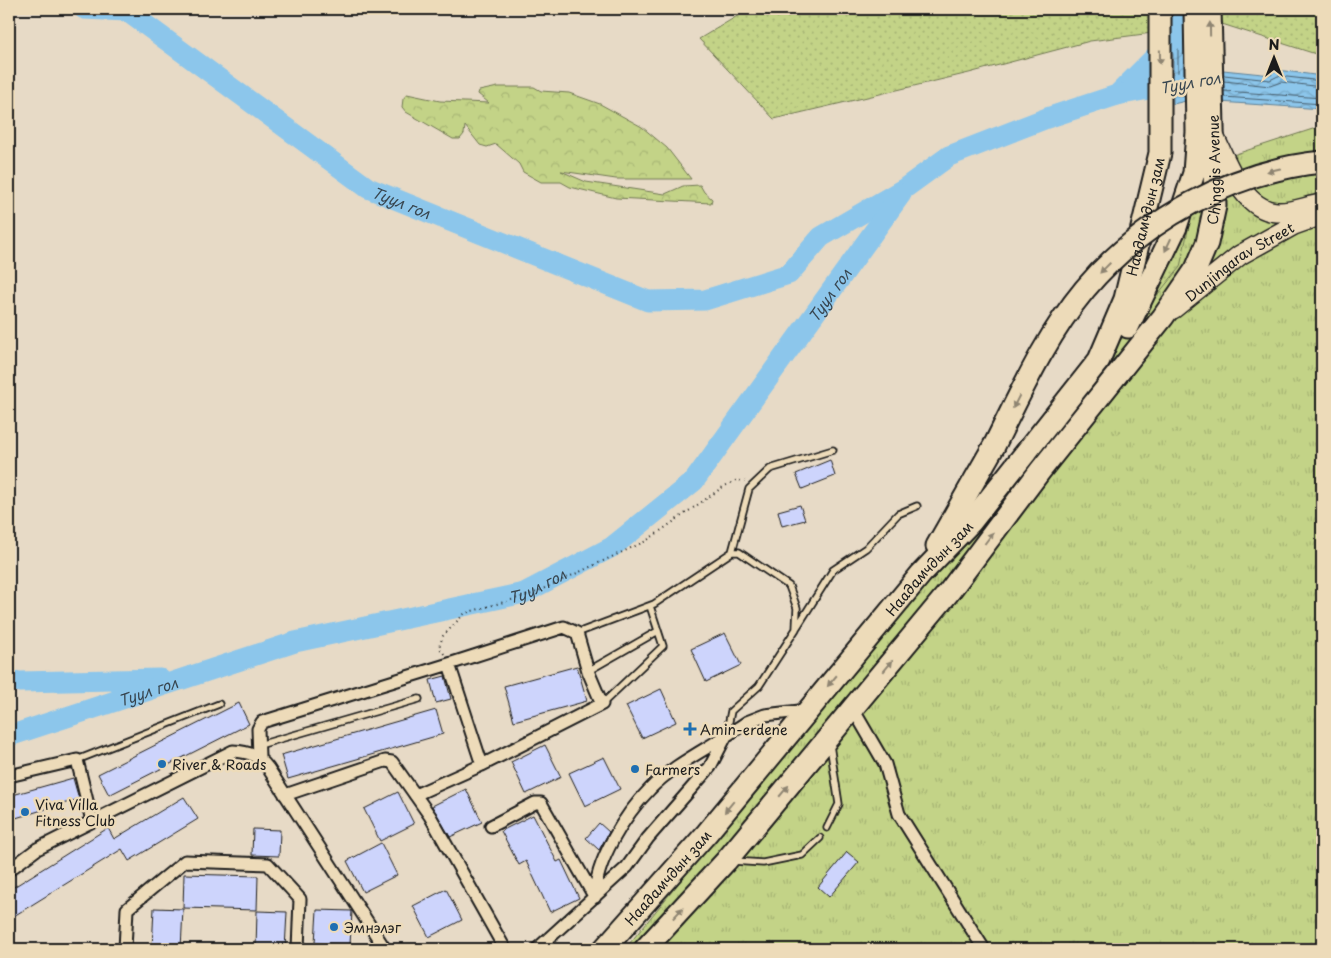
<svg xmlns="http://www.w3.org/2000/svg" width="1331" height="958" viewBox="0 0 1331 958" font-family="'Playpen Sans',sans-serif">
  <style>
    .grass { fill: url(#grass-dots); stroke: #707852 }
    .forest { fill: url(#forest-crowns); stroke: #707852 }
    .park { fill: url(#park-tufts); stroke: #707852 }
    .water { fill: url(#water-waves); stroke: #5f8298 }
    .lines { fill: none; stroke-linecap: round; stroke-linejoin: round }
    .shore { stroke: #49606f; stroke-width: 1 }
    .river { stroke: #8cc6eb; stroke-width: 21 }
    .building { fill: #cdd4fc; stroke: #1c1c1c }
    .lane-casing { stroke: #1c1c1c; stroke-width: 9 }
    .street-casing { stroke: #1c1c1c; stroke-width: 15 }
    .primary-casing { stroke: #1c1c1c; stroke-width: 22 }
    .highway-casing { stroke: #1c1c1c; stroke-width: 25 }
    .path { stroke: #1c1c1c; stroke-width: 2; stroke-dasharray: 1 4; stroke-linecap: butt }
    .lane { stroke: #eddbb9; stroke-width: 5.5 }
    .street { stroke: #eddbb9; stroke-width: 11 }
    .primary { stroke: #eddbb9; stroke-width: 19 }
    .highway { stroke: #eddbb9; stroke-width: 21 }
    .highway-bridge-casing { stroke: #1c1c1c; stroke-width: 25; stroke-linecap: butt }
    .highway-bridge { stroke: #eddbb9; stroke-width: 21 }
    .oneway { fill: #8f8572 }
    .poi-dot { fill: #1f6fb2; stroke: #eddbb9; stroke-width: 2 }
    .labels { text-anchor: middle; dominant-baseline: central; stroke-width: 5; stroke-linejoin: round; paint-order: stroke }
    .street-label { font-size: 14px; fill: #1c1c1c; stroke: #eddbb9 }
    .poi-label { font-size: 14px; fill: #1c1c1c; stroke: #eddbb9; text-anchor: start }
    .water-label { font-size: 15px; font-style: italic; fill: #384650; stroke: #eddbb9 }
  </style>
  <defs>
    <pattern id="grass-dots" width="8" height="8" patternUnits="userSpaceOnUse" patternTransform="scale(1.25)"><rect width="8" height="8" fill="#c3d387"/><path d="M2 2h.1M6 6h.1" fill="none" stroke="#a7b574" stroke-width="1.8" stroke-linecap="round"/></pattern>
    <pattern id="forest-crowns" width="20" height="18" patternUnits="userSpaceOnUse" patternTransform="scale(1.25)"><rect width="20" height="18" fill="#c3d387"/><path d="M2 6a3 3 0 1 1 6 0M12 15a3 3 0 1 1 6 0" fill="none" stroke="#a7b574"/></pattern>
    <pattern id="park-tufts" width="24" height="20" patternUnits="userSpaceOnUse" patternTransform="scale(1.25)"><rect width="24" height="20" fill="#c3d387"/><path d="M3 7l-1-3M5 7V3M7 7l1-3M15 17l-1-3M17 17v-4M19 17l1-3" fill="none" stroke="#a7b574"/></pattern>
    <pattern id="water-waves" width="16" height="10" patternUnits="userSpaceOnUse" patternTransform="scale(1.25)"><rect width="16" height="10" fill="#8cc6eb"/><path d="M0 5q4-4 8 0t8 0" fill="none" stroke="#78aac9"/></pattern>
  </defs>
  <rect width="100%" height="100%" fill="#e7dac6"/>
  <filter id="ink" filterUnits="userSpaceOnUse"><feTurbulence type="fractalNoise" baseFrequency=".02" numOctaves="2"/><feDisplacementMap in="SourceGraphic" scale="10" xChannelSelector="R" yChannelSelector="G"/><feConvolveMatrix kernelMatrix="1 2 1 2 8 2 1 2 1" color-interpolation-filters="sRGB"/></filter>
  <g filter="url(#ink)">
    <path class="grass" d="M 749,9 L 1322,9 L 1322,56 L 1222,24 L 1090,41 L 969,73 L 774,119 L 699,39 Z
      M 1205,174 L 1205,232 L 1126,346 Z"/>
    <path class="forest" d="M 498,87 L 534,87 L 541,91 L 569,93 L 600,104 L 642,127 L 667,148 L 691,179 L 616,179 L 561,171 L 586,182 L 665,194 L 683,186 L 700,185 L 704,192 L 712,199 L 711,203 L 616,198 L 570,187 L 561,182 L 541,182 L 523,172 L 519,164 L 496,144 L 487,147 L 480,145 L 465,126 L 464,134 L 460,139 L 453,139 L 406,112 L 402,107 L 403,99 L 407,94 L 440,101 L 489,103 L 478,94 L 479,91 Z"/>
    <path class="park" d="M 1322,126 L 1322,949 L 625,949 L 1180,267 L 1202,165 Z"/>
    <path class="water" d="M 1173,9 L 1191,9 L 1194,67 L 1272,75 L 1270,69 L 1322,76 L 1322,109 L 1190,100 L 1173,104 Z"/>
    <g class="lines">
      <path class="shore" d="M 1178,9 L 1178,95 L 1185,97
        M 1224,75 L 1270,80 L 1278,76 L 1322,81
        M 1224,81 L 1270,86 L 1281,82 L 1322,87
        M 1224,91 L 1322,98
        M 1224,97 L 1322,104"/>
      <g class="river">
        <path d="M 84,9 L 127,11"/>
        <path id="s1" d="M 124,9 L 368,188 L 648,301 L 705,300 L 789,274 L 821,237 L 905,188 L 949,156 L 1047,118 L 1117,95 L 1175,37 L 1177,9"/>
        <path d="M 1117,95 L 1201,79"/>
        <path d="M 9,680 L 20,682 L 160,679"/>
        <path id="s2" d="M 9,736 L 295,642 L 524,593 L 612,547 L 694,481 L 901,194"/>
      </g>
    </g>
    <path class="building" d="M 830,460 L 835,476 L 802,489 L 796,474 Z
      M 800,505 L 805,520 L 782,526 L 778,511 Z
      M 725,633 L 741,665 L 706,682 L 691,649 Z
      M 577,666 L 587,701 L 514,721 L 504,686 Z
      M 445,676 L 451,699 L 436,703 L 430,680 Z
      M 661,689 L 676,722 L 642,738 L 626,706 Z
      M 239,703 L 249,724 L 109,795 L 98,774 Z
      M 436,710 L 443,734 L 288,779 L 281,755 Z
      M 545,745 L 561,777 L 526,794 L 511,762 Z
      M 604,757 L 620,789 L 585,806 L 569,773 Z
      M 73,778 L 79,799 L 9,820 L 9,796 Z
      M 466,789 L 482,822 L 450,837 L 432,806 Z
      M 398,792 L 414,824 L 380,841 L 364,809 Z
      M 184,797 L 198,819 L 129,861 L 122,849 L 9,919 L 9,890 L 108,828 L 114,839 Z
      M 533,815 L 557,862 L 561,860 L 579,898 L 550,912 L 526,861 L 519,865 L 501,831 Z
      M 599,823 L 609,832 L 599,850 L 586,838 Z
      M 253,829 L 280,830 L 279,856 L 252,855 Z
      M 381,843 L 397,875 L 363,892 L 347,861 Z
      M 847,852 L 859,862 L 829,897 L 818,887 Z
      M 184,874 L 258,876 L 257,910 L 183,908 Z
      M 446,889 L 462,920 L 429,937 L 413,906 Z
      M 154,908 L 183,909 L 181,949 L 152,949 Z
      M 317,910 L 352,911 L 350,945 L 315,943 Z
      M 257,911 L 287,912 L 285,949 L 256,949 Z"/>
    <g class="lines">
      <defs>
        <path id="lane" d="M 732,552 L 749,489 L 770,469 L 833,450
          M 797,627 L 833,570 L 866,548 L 898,514 L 917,506
          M 577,633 L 654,604 L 732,552 L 739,552 L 789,586 L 797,608 L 796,629 L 759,686 L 731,711 L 726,736
          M 588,671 L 658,631
          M 602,704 L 663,646 L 650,606
          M 259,745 L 419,699
          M 77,760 L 219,704
          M 827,828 L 839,804 L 830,745
          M 733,861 L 763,863 L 802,855 L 820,838"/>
        <path id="street" d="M 853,709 L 885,764 L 899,814 L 984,949
          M 259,757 L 258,729 L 262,722 L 449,664
          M 9,776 L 77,760 L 92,821
          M 285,795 L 385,761 L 392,762 L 430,816 L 505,949
          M 415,795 L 482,765 L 602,704 L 588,671 L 577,633 L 564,627 L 449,664 L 482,765
          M 491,826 L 535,803 L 541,803 L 594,896
          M 9,870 L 37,849 L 233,751 C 249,752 258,755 268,768 L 385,949
          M 595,897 C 595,862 625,814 650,789 C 671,767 701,752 726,736
          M 125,949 L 127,909 L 185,861 L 268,864 L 300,899 L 298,949
          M 537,949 L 627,867 L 648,838 L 710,767 L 726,736 L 747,722 L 765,715 L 808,710"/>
        <g id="primary">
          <path d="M 1213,134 C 1226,160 1242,210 1277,212 C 1292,213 1307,206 1322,204"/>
          <path id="s3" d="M 1173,309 L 1240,255 L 1294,225 L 1322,215"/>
        </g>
        <g id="highway">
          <path d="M 1128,327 L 1176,227 L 1194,173 L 1197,132 L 1195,9"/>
          <path d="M 937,546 L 994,446"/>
          <path id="s4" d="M 604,949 L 707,833 L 921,574 L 971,522 L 1099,360 L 1125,299 L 1160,153 L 1160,9"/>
          <path id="s5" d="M 645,949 L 726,861 L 949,592 L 1040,471 L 1163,317 L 1196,269 L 1207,243 L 1215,206 L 1210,9"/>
        </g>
      </defs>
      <use href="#lane" class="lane-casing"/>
      <use href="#street" class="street-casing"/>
      <use href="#primary" class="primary-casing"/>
      <use href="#highway" class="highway-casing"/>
      <path class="path" d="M 444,654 L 439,647 L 443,636 L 465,613 L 532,594 L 646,541 L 723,487 L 737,480 L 745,481"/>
      <use href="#lane" class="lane"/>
      <use href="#street" class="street"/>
      <use href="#primary" class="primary"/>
      <use href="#highway" class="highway"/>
      <defs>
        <path id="highway-bridge" d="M 994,446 C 1021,392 1046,336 1085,289 C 1143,220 1232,171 1322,162"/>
      </defs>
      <use href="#highway-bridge" class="highway-bridge-casing"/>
      <use href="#highway-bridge" class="highway-bridge"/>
    </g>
    <defs><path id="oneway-solid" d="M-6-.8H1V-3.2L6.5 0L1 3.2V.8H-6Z" transform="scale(1.25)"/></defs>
    <g class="oneway">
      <use href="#oneway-solid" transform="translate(1210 29) rotate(-91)"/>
      <use href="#oneway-solid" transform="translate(1160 57) rotate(89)"/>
      <use href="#oneway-solid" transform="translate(1274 170) rotate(167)"/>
      <use href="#oneway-solid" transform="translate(1168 245) rotate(115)"/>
      <use href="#oneway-solid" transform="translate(1105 268) rotate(135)"/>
      <use href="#oneway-solid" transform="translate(1016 402) rotate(117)"/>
      <use href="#oneway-solid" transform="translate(989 538) rotate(-53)"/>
      <use href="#oneway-solid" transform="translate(888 666) rotate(-51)"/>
      <use href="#oneway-solid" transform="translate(832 681) rotate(130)"/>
      <use href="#oneway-solid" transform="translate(784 791) rotate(-50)"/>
      <use href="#oneway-solid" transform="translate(729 807) rotate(129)"/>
      <use href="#oneway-solid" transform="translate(678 913) rotate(-47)"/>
    </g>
  </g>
  <g class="poi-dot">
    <path d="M687.5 721.5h5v5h5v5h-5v5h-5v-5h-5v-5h5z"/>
    <circle cx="162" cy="764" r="5"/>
    <circle cx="635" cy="769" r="5"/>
    <circle cx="25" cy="812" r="5"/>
    <circle cx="334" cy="927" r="5"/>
  </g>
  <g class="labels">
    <g class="street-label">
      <text stroke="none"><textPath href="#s5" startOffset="978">Chinggis Avenue</textPath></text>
      <text stroke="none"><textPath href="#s4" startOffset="921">Наадамчдын зам</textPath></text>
      <text stroke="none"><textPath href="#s3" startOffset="82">Dunjingarav Street</textPath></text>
      <text stroke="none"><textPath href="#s4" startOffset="501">Наадамчдын зам</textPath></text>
      <text stroke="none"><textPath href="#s4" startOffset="96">Наадамчдын зам</textPath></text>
    </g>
    <g class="poi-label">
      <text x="700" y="729">Amin-erdene</text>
      <text x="172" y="764">River &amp; Roads</text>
      <text x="645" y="769">Farmers</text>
      <text x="35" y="804">Viva Villa<tspan x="35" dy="16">Fitness Club</tspan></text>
      <text x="344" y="927">Эмнэлэг</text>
    </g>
    <g class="water-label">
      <text transform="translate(1190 82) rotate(-10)">Туул гол</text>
      <text stroke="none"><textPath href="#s1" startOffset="339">Туул гол</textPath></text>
      <text stroke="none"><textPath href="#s2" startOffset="970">Туул гол</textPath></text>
      <text stroke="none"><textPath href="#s2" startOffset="550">Туул гол</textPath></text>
      <text stroke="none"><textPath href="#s2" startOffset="146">Туул гол</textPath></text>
    </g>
  </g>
  <rect width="1331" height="958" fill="none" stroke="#eddbb9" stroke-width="30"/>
  <rect x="15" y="15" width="1301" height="928" fill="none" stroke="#1c1c1c" stroke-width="2" filter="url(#ink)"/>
  <g transform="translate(1274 58)" stroke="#eddbb9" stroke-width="4" paint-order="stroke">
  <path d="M0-4L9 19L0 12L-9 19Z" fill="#1c1c1c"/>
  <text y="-8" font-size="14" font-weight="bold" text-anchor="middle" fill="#1c1c1c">N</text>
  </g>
</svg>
